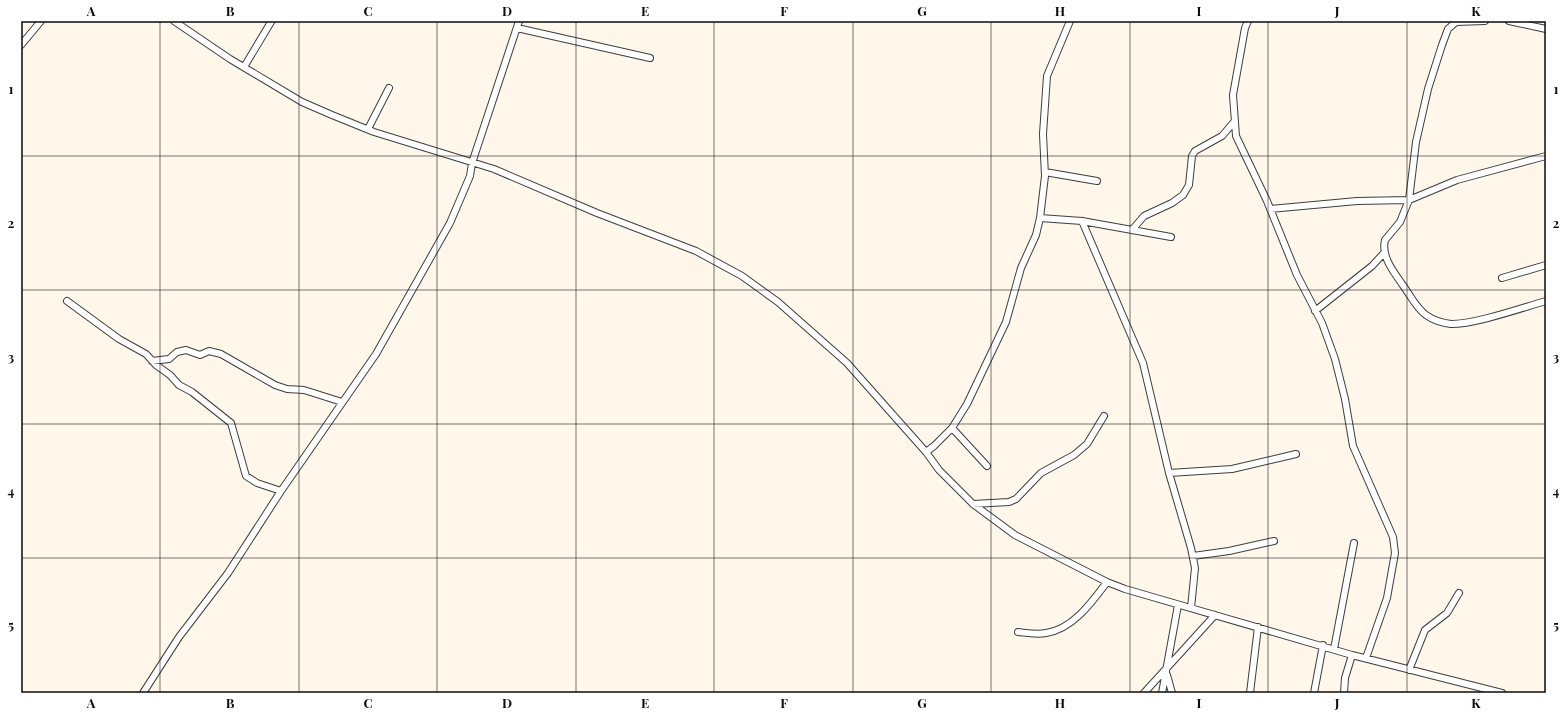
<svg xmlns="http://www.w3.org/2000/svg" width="1567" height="714" viewBox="0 0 1567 714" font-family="'Playfair Display',serif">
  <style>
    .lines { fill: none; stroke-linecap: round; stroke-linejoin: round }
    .street-casing { stroke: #3e3e3e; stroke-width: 8 }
    .street { stroke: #fff; stroke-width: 6 }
    .grid { fill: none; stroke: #0b0b0b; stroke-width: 1; stroke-opacity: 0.55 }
    .neatline { fill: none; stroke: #0b0b0b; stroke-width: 1.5 }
    .grid-label { font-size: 13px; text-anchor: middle; font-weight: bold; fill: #0b0b0b }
  </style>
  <rect width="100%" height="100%" fill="#fef7ea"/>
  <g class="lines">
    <defs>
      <path id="street" d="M 174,21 L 230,59 L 302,102 L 332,115 L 374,132 L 494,169 L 597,213 L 696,251 L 742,276 L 778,302 L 847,363 L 926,452 L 939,470 L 973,504 L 1015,535 L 1107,582 L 1125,589 L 1352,655 L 1502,693
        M 1248,21 L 1245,28 L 1233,95 L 1236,136 L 1267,201 L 1297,275 L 1322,323 L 1335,359 L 1345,399 L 1353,446 L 1393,537 L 1395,553 L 1387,598 L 1366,658
        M 1485,21 L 1456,22 L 1448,29 L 1442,45 L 1428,89 L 1416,142 L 1409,200 L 1400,222 L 1385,240 C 1381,256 1393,271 1402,284 C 1409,293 1416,308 1426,315 C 1433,320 1443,323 1451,324 C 1476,324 1521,308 1546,301
        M 1509,21 L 1546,29
        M 517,28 L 650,58
        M 21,45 L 41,21
        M 244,67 L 271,22
        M 368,129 L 389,88
        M 1045,172 L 1097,181
        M 1270,209 L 1357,201 L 1409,200 L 1457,180 L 1546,156
        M 1040,218 L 1082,221 L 1171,237
        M 1082,221 L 1143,363 L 1169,473 L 1191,548 L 1195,568 L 1191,608
        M 1132,230 L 1144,216 L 1172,203 L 1183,195 L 1189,185 L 1192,156 L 1195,151 L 1222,136 L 1234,122
        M 1502,278 L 1546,265
        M 67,301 L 119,339 L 146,354 L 156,365 L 170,375 L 179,385 L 192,392 L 231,423 L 246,476 L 257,483 L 281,491
        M 1315,311 L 1372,266 L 1384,253
        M 152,361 L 169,359 L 177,352 L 186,350 L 200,355 L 209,351 L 221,354 L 275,385 L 287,389 L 304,390 L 342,402
        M 952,428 L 987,466
        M 926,452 L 934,446 L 952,428 L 967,404 L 1006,322 L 1021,268 L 1036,235 L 1040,218 L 1045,176 L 1043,134 L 1047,76 L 1070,21
        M 1169,473 L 1232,469 L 1296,454
        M 973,504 L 1009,502 L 1016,499 L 1041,473 L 1074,455 L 1087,444 L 1104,416
        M 1193,556 L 1229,551 L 1274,541
        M 1018,632 C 1027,633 1037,635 1046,633 C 1073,629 1092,602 1107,582
        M 1334,649 L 1354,543
        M 1409,670 L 1425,630 L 1447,613 L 1459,593
        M 1167,675 L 1172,693
        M 143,693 L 179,637 L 228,573 L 281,491 L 376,354 L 450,223 L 470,176 L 472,163 L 519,21
        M 1144,693 L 1215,615
        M 1162,693 L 1178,605
        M 1250,693 L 1258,627
        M 1314,693 L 1323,645
        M 1344,693 L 1345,678 L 1352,655"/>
    </defs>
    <use href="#street" class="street-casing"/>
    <use href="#street" class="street"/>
  </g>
  <path class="grid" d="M 160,21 L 160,693M 299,21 L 299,693M 437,21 L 437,693M 576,21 L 576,693M 714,21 L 714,693M 853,21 L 853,693M 991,21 L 991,693M 1130,21 L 1130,693M 1268,21 L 1268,693M 1407,21 L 1407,693M 21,156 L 1546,156M 21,290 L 1546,290M 21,424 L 1546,424M 21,558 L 1546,558"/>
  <rect width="1567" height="714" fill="none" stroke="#ffffff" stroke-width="44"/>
  <rect x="22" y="22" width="1523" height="670" class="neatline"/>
  <g class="grid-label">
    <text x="91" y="16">A</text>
    <text x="230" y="16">B</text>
    <text x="368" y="16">C</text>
    <text x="507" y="16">D</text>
    <text x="645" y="16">E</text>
    <text x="784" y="16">F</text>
    <text x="922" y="16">G</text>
    <text x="1060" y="16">H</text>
    <text x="1199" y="16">I</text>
    <text x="1337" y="16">J</text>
    <text x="1476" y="16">K</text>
    <text x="11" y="94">1</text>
    <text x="1556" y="94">1</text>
    <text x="11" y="228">2</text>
    <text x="1556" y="228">2</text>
    <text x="11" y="362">3</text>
    <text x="1556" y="362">3</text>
    <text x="11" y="496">4</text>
    <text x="1556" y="496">4</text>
    <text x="11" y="630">5</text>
    <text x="1556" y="630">5</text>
    <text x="91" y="708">A</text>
    <text x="230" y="708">B</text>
    <text x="368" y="708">C</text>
    <text x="507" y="708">D</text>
    <text x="645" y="708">E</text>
    <text x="784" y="708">F</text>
    <text x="922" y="708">G</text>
    <text x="1060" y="708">H</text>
    <text x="1199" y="708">I</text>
    <text x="1337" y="708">J</text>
    <text x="1476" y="708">K</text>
  </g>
</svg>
